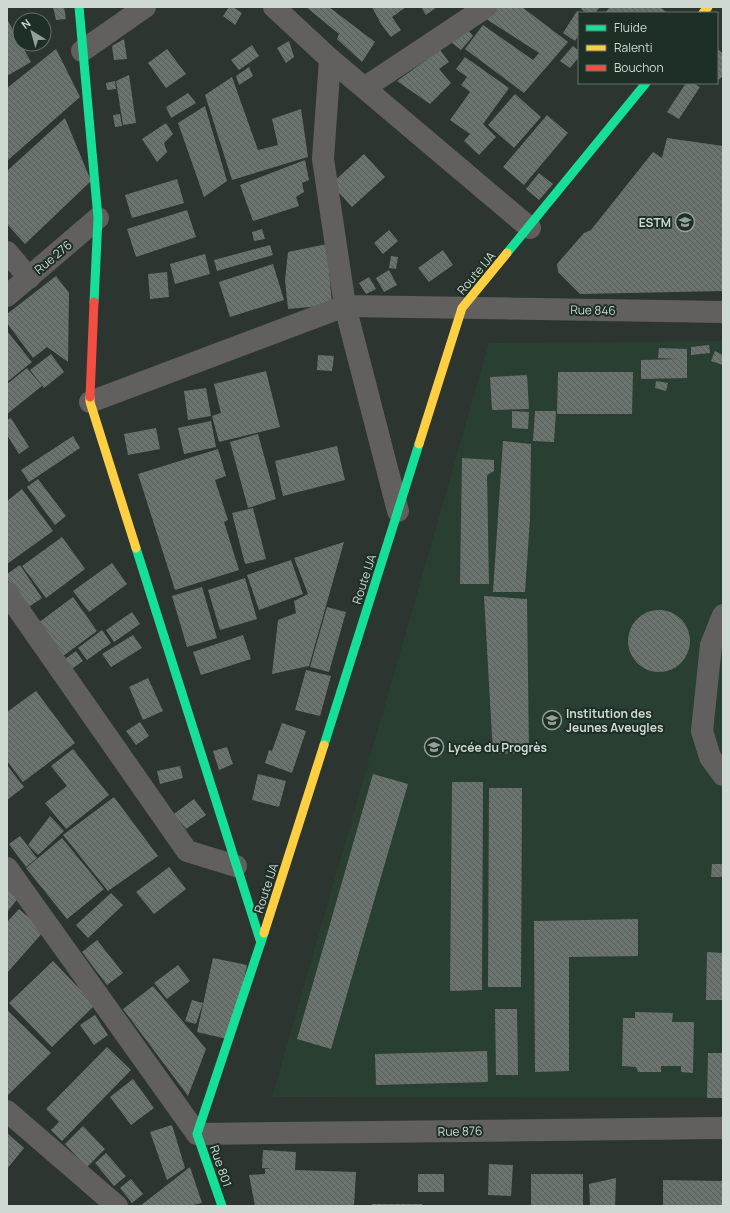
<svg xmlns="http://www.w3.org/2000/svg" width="730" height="1213" viewBox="0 0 730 1213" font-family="Manrope,sans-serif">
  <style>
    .built { fill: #293f32 }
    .building { fill: url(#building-back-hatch) }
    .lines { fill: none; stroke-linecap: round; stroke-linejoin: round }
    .street { stroke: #62605f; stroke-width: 22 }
    .fast { stroke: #16e098; stroke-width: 9 }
    .slow { stroke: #ffcf43; stroke-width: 9 }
    .jam { stroke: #f24e42; stroke-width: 9 }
    .labels { text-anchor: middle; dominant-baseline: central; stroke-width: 4; stroke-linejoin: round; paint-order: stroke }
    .poi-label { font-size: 12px; font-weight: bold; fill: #ced9d2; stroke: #1e2f25; text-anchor: start }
    .street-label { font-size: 12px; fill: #ced9d2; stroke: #1e2f25 }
  </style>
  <defs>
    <pattern id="building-back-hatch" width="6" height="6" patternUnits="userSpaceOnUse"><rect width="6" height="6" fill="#6b736e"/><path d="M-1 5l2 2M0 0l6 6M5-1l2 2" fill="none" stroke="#575c59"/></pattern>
  </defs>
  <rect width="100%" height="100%" fill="#2c352f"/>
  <path class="built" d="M 723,341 L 723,1098 L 272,1097 L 489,343 Z"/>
  <path class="building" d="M 53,7 L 64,7 L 66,19 L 56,20 Z
    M 229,7 L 233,7 L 242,13 L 235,25 L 223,16 Z
    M 306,7 L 329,7 L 375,42 L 362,62 L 337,39 L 339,34 Z
    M 372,7 L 406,7 L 392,17 L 401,30 L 391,37 L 381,24 Z
    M 421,7 L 437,7 L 426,15 Z
    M 499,7 L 522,7 L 568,42 L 524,93 L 465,49 L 483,25 L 533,60 L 539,53 L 483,17 Z
    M 583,7 L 600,7 L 595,13 L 587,13 L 581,9 Z
    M 610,7 L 660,7 L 666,12 L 605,13 Z
    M 577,11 L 579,13 L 579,34 L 575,41 L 563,33 Z
    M 7,19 L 31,62 L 7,76 Z
    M 468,30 L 473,36 L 461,50 L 451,42 Z
    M 124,39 L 127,59 L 114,60 L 112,46 Z
    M 289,41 L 294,57 L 286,63 L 277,48 Z
    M 252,45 L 259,56 L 239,70 L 231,60 Z
    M 573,46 L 579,51 L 579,57 L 570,68 L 560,61 Z
    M 717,48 L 723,54 L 723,76 L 717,81 Z
    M 56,49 L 80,97 L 7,161 L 7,88 Z
    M 167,49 L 186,74 L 166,88 L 148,63 Z
    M 440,50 L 449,62 L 439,69 L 451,83 L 430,104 L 397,81 Z
    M 465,57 L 509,88 L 483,124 L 496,137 L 479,155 L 464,141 L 470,134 L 450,120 L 470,92 L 461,85 L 467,77 L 456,69 Z
    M 249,67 L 253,76 L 239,85 L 236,76 Z
    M 129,75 L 136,123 L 123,125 L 116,81 Z
    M 232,77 L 258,150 L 278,145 L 272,119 L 301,109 L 308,157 L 232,180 L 205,95 Z
    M 115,81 L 116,89 L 107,90 L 106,83 Z
    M 686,83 L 693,83 L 700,87 L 679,119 L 667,112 Z
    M 188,93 L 196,103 L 171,118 L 166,107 Z
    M 515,94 L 541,117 L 514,148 L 488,125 Z
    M 205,106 L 227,181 L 204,197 L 178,123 Z
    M 120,114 L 122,126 L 115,127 L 113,115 Z
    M 547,115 L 568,133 L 524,185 L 503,167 Z
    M 65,118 L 91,181 L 25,244 L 7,224 L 7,171 Z
    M 166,123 L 173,134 L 164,143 L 167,152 L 157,162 L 142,139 Z
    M 667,138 L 723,146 L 723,291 L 580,294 L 558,272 L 557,264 L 584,233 L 591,230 L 653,152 L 662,158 Z
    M 364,154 L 385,177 L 352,207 L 331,184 Z
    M 305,160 L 309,180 L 302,183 L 304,192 L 296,197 L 299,206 L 253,221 L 240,185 Z
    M 539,173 L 553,184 L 539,200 L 526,189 Z
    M 177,179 L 184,203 L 132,218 L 125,195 Z
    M 187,210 L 196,237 L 136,257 L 127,229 Z
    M 262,229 L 265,239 L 254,241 L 252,232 Z
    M 389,230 L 398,241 L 383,254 L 374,243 Z
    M 327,244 L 332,305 L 288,309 L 285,280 L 288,252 Z
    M 270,245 L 273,255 L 217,271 L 214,260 Z
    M 443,250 L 453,265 L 429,282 L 418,268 Z
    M 205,254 L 210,274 L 175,284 L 170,264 Z
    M 391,256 L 398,257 L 396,269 L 389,268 Z
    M 273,264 L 284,300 L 230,317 L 219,282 Z
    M 389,270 L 397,285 L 384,292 L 376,278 Z
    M 167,272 L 169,297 L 150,299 L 148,274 Z
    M 56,276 L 69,293 L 68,362 L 47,347 L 33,358 L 7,323 L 7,314 Z
    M 369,277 L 376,289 L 366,294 L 359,283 Z
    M 7,331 L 32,362 L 7,382 Z
    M 709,345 L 710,353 L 691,355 L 691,347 Z
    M 659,348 L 687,349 L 687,378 L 641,379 L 641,360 L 678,359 L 658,358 Z
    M 715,351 L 723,355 L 723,365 L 711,361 Z
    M 51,354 L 64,372 L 44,388 L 30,370 Z
    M 318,355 L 334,356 L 332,371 L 317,370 Z
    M 27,368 L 42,386 L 7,414 L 7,384 Z
    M 266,371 L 280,427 L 219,442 L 212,416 L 221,413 L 214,384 Z
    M 558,372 L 633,372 L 632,414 L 557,414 Z
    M 527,375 L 529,409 L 492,410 L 490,377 Z
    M 656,381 L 668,383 L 666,391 L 655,388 Z
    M 206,388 L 211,416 L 188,420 L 184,391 Z
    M 512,411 L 529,412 L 528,429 L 512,428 Z
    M 535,411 L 556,411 L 554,442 L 533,441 Z
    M 11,418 L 29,447 L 19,454 L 7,435 L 7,420 Z
    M 211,421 L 216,447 L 184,454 L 178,428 Z
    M 156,428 L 160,449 L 128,455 L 124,434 Z
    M 258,434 L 276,499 L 248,508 L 230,442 Z
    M 73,436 L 80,448 L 29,482 L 21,470 Z
    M 503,441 L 531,444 L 530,519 L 525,592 L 493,592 Z
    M 337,446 L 345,480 L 283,496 L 275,461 Z
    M 218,449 L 226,476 L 215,480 L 228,520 L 224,522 L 239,570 L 175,590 L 138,474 Z
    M 462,458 L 494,460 L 494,471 L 487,475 L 489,584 L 460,584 Z
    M 38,479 L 66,516 L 55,525 L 27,487 Z
    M 22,489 L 53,531 L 7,564 L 7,501 Z
    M 253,508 L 266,559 L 245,564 L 232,513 Z
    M 62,537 L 85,569 L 46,598 L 22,566 Z
    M 344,542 L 309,666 L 272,674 L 278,620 L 296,613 L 294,601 L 308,594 L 294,558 Z
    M 291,560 L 303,594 L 259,610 L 247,575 Z
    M 112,563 L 127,584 L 89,612 L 73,591 Z
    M 20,565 L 42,598 L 27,608 L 7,579 L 7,574 Z
    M 245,578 L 257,619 L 220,630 L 208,590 Z
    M 202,587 L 217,638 L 187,647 L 172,596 Z
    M 484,596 L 527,599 L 529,753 L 493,754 Z
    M 73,597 L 97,631 L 59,659 L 34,626 Z
    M 327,607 L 346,612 L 329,672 L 310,667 Z
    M628 641a31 31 0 1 1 62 0a31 31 0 1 1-62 0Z
    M 132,612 L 140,624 L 114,642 L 106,630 Z
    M 102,630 L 111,643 L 87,660 L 78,648 Z
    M 133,635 L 142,648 L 111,667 L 102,654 Z
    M 243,635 L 251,659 L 201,675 L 193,652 Z
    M 76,651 L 83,661 L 69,671 L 61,662 Z
    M 306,670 L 331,676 L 320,716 L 295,710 Z
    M 148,678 L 163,711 L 143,720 L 129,687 Z
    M 36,691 L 75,743 L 23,782 L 7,761 L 7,712 Z
    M 140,722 L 149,736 L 136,745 L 126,731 Z
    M 282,723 L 306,731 L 292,773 L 265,763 L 269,750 L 272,751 Z
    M 227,747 L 233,764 L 219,770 L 213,751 Z
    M 73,749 L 109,795 L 66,829 L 45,803 L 67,786 L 51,766 Z
    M 7,765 L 24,787 L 7,800 Z
    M 180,766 L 183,778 L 160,784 L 157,771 Z
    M 258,774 L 286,781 L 279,807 L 252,800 Z
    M 373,774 L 408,784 L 331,1049 L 297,1039 Z
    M 452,782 L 483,782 L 482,990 L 450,991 Z
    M 489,788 L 522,788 L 521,987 L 488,987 Z
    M 114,797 L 158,856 L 108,891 L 63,835 Z
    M 194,799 L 206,815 L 186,829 L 174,814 Z
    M 50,816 L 64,831 L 38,855 L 28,845 Z
    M 20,836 L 37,858 L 26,867 L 9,844 Z
    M 62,838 L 104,889 L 67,919 L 26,868 Z
    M 712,864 L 723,864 L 723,877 L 711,877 Z
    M 169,867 L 186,889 L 154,914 L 136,892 Z
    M 7,885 L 20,896 L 7,912 Z
    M 111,893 L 123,905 L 88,938 L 76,925 Z
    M 19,909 L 44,931 L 7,973 L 7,922 Z
    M 638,919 L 638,956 L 569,957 L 569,1071 L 535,1072 L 534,921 Z
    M 97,940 L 123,973 L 107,985 L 82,952 Z
    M 707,952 L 723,953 L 723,1000 L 706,1000 Z
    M 213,958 L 247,965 L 231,1040 L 197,1032 Z
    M 53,961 L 95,1005 L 52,1047 L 9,1003 Z
    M 178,965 L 190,981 L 167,999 L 154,983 Z
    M 153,986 L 206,1049 L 188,1096 L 123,1009 Z
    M 192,1000 L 203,1003 L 196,1024 L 185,1021 Z
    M 495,1009 L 517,1009 L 518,1075 L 496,1075 Z
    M 7,1010 L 51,1053 L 7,1096 Z
    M 635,1012 L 673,1013 L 672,1022 L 694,1022 L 693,1073 L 681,1072 L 681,1066 L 661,1066 L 661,1072 L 638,1072 L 636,1067 L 622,1066 L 623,1018 L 635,1018 Z
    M 95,1015 L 108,1035 L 94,1045 L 80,1025 Z
    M 107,1047 L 131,1070 L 62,1141 L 51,1130 L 59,1122 L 46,1109 Z
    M 487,1051 L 488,1082 L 376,1085 L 375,1054 Z
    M 708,1053 L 723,1053 L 723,1098 L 707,1098 Z
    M 133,1079 L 154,1108 L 131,1125 L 110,1097 Z
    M 172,1125 L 185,1168 L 167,1180 L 150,1132 Z
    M 83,1126 L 105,1149 L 87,1167 L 65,1144 Z
    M 7,1133 L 24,1148 L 7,1169 Z
    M 263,1150 L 296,1152 L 295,1170 L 356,1172 L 354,1206 L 255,1206 L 249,1175 L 265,1174 L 265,1169 L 274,1169 L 262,1168 Z
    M 106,1153 L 126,1176 L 114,1186 L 95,1163 Z
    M 489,1164 L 513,1165 L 511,1196 L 488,1195 Z
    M 190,1167 L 202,1203 L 188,1206 L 140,1206 Z
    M 418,1174 L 444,1174 L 444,1192 L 418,1192 Z
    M 531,1174 L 583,1174 L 583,1206 L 531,1206 Z
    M 616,1178 L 615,1206 L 590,1206 L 589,1184 Z
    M 131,1179 L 143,1194 L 132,1203 L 120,1188 Z
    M 663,1180 L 722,1181 L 722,1206 L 663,1206 Z
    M 372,1204 L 422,1204 L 422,1206 L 372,1206 Z"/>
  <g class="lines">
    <path class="street" d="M 274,7 L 330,59 L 530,228
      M 82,51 L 145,7
      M 330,59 L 323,159 L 345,306 L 398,511
      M 364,88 L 486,7
      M 7,252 L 29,278
      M 7,296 L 98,218
      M 90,402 L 345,306 L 723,312
      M 7,593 L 187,851 L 236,866
      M 723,615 L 711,645 L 702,731 L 710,757 L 723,775
      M 7,868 L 197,1134 L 723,1128
      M 7,1111 L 117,1206"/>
    <path class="fast" d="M 79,7 L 98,218 L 94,302
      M 507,253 L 646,83
      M 136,548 L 261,943
      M 324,745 L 419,444
      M 222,1206 L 197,1134 L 264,933"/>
    <path class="slow" d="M 703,13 L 708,7
      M 90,397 L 90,402 L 136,548
      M 419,444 L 462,308 L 507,253
      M 264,933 L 324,745"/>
    <path class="jam" d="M 90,397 L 94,302"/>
  </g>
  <defs>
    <symbol id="university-ring" viewBox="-11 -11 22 22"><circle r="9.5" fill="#1e2f25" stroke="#95a099" stroke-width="1.5"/><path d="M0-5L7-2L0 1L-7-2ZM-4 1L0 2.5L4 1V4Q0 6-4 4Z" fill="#95a099"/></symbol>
    <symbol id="school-ring" viewBox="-11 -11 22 22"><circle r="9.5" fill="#1e2f25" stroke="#95a099" stroke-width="1.5"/><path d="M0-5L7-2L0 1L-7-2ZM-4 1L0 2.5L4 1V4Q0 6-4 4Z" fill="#95a099"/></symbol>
  </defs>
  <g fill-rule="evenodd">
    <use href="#university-ring" x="674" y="211" width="22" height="22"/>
    <use href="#school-ring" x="541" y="709" width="22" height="22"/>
    <use href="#school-ring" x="423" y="736" width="22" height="22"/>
  </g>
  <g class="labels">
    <g class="poi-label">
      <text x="671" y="222" text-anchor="end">ESTM</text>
      <text x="566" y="713">Institution des<tspan x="566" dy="14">Jeunes Aveugles</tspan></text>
      <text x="448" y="747">Lycée du Progrès</text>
    </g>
    <g class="street-label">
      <text transform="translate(53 257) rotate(-40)">Rue 276</text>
      <text transform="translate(476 273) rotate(-50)">Route IJA</text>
      <text transform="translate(593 310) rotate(1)">Rue 846</text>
      <text transform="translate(364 579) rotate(-72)">Route IJA</text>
      <text transform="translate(266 888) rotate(-72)">Route IJA</text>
      <text transform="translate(460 1131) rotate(-1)">Rue 876</text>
      <text transform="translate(221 1166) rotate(71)">Rue 801</text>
    </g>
  </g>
  <rect width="730" height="1213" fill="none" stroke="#ced9d2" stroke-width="16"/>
  <rect x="578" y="12" width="140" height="72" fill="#1e2f25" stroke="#64736a"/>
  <rect x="586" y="25" width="20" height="6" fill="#16e098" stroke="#64736a"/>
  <text x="614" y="32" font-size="12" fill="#ced9d2">Fluide</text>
  <rect x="586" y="45" width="20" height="6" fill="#ffcf43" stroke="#64736a"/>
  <text x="614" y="52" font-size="12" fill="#ced9d2">Ralenti</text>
  <rect x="586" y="65" width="20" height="6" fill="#f24e42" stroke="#64736a"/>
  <text x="614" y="72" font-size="12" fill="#ced9d2">Bouchon</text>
  <g transform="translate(32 32) rotate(323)"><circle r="19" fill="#1e2f25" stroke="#64736a"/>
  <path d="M0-3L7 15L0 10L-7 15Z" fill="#95a099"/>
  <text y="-6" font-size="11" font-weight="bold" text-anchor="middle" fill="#ced9d2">N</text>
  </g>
</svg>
